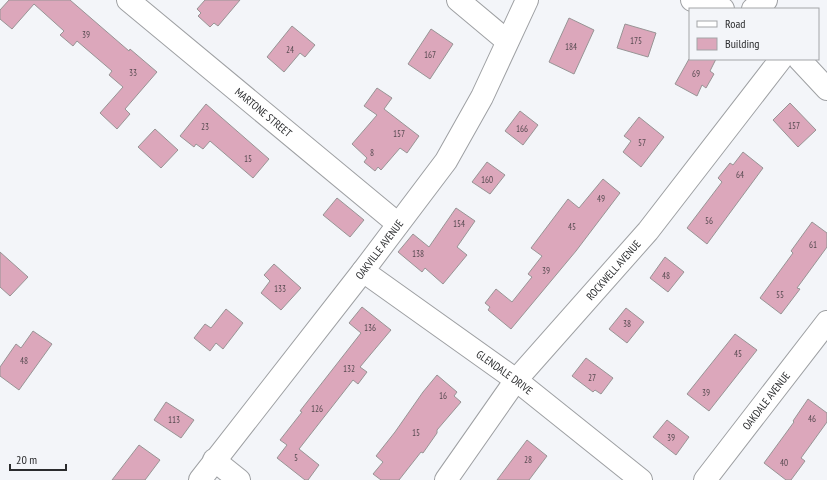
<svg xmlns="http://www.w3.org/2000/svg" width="827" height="480" viewBox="0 0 827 480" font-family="'PT Sans Narrow',sans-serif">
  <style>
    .building { fill: #dca7bb; stroke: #989495 }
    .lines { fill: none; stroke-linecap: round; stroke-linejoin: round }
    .minor-casing { stroke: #9ea0a3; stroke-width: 24 }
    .minor { stroke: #fff; stroke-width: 22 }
    .labels { text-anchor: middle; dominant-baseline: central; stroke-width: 3; stroke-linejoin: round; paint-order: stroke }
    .number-label { font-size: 9px; fill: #574b51 }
    .street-label { font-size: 11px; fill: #2b2c2e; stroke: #f3f5f9 }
  </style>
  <rect width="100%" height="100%" fill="#f3f5f9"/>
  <path class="building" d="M 9,0 L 70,0 L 129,51 L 130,49 L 157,72 L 125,109 L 130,114 L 117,129 L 100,113 L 123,87 L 109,75 L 112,71 L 77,41 L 73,46 L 60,35 L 64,31 L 34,4 L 12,29 L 0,19 L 0,10 Z
    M 205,0 L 240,0 L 218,26 L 214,23 L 210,27 L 198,16 L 201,13 L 197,9 Z
    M 569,18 L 594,30 L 574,74 L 549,62 Z
    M 625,24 L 656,33 L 648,57 L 617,48 Z
    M 292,26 L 315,45 L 305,57 L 300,53 L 284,72 L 267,57 Z
    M 431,29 L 453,44 L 430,79 L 408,64 Z
    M 689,59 L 716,59 L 710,71 L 714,74 L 706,88 L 702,85 L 697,96 L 675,84 Z
    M 377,88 L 392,98 L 384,109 L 419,136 L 407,153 L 400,148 L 381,170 L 378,167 L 375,171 L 364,162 L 367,158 L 352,144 L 377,115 L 364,106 Z
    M 790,103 L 816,130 L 798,147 L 773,120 Z
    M 206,104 L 269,159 L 253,178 L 210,141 L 203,149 L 196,144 L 194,147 L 180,136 Z
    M 520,111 L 538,125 L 523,145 L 505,131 Z
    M 639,117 L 664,137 L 641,167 L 623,152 L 631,141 L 624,136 Z
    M 155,129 L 178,150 L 161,168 L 138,147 Z
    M 743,152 L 763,168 L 707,244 L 687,228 L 722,182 L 718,178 L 730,163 L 733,165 Z
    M 487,162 L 505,175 L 490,194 L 472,182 Z
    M 603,179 L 620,193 L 576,251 L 511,329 L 488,310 L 490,307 L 485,303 L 496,289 L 512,302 L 532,277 L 528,274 L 542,256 L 531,248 L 568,199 L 579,208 Z
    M 337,198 L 364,220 L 350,237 L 323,215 Z
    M 456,208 L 475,221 L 457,247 L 467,255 L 443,284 L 425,268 L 422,272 L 398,252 L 413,234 L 429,247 Z
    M 812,222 L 827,233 L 827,247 L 797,288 L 800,289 L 781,314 L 760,298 L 793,253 L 791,251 Z
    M 0,252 L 28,277 L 10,296 L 0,287 Z
    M 665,257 L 684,272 L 668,292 L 650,278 Z
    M 274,264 L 301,288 L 281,310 L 261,293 L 270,281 L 264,275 Z
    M 362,307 L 391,330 L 360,367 L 367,372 L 358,384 L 353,380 L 299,449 L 319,465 L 308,480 L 305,480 L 277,458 L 287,445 L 280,440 L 302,412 L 300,411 L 361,333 L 349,323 Z
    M 626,308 L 644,322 L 627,343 L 609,329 Z
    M 226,309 L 243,323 L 223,349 L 216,343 L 210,351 L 194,338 L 205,324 L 211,328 Z
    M 33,331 L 52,344 L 19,390 L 0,376 L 0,367 L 16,344 L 21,348 Z
    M 735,334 L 757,350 L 709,411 L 687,394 Z
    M 586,358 L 613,378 L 601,394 L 595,390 L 593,392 L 572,376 Z
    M 437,375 L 457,392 L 454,396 L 461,402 L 437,430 L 437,433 L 423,453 L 421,452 L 399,480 L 381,480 L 373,474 L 383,462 L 376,456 L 395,432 L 423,392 Z
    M 808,399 L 827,413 L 827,422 L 801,458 L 805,461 L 791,480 L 786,480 L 764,463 L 794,422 L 793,421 Z
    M 166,402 L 194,420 L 181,438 L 154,420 Z
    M 667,420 L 689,437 L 676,455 L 653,437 Z
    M 527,440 L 547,456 L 529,480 L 497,480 Z
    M 139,445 L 160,460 L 145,480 L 112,480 Z"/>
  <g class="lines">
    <defs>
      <g id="minor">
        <path id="s1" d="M 128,0 L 398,224"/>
        <path d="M 458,0 L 507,41"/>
        <path d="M 692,0 L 723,9"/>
        <path d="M 753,9 L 766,0"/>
        <path d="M 799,59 L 827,89"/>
        <path id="s2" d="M 363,271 L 516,380 L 641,480"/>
        <path d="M 214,460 L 239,480"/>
        <path id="s3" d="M 200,480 L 363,271 L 446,161 L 482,97 L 527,0"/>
        <path id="s4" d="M 446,480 L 516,380 L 648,231 L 781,59"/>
        <path id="s5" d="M 705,480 L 827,322"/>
      </g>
    </defs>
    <use href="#minor" class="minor-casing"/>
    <use href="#minor" class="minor"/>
  </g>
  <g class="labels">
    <g class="number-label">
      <text x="86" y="34">39</text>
      <text x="636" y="40">175</text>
      <text x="571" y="46">184</text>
      <text x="290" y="49">24</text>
      <text x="430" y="54">167</text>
      <text x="133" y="72">33</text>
      <text x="696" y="73">69</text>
      <text x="794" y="125">157</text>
      <text x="205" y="126">23</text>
      <text x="522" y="128">166</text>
      <text x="399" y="133">157</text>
      <text x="642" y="142">57</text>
      <text x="372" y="152">8</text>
      <text x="248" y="158">15</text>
      <text x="740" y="174">64</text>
      <text x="487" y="179">160</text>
      <text x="601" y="198">49</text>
      <text x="709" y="220">56</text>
      <text x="459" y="223">154</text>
      <text x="572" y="226">45</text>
      <text x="813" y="244">61</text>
      <text x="418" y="253">138</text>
      <text x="546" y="270">39</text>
      <text x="666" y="275">48</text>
      <text x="280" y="288">133</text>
      <text x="780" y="294">55</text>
      <text x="627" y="323">38</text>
      <text x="370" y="327">136</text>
      <text x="738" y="353">45</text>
      <text x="24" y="360">48</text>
      <text x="349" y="368">132</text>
      <text x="592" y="377">27</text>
      <text x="706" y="392">39</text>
      <text x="443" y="395">16</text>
      <text x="317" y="408">126</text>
      <text x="812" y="418">46</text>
      <text x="174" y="419">113</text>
      <text x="416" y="432">15</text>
      <text x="671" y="437">39</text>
      <text x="296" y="457">5</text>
      <text x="528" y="459">28</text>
      <text x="784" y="462">40</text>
    </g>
    <g class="street-label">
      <text stroke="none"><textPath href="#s1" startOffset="176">MARTONE STREET</textPath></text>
      <text stroke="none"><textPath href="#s3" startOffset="292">OAKVILLE AVENUE</textPath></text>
      <text stroke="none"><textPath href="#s4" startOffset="269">ROCKWELL AVENUE</textPath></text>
      <text stroke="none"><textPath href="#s2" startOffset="174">GLENDALE DRIVE</textPath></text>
      <text stroke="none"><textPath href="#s5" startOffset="100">OAKDALE AVENUE</textPath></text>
    </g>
  </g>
  <rect x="689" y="8" width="130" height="52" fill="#f3f5f9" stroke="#a3a5a8"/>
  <rect x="697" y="21" width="20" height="6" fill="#ffffff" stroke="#a3a5a8"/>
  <text x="725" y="28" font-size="12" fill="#2b2c2e">Road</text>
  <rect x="697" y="38" width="20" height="12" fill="#dca7bb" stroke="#a3a5a8"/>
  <text x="725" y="48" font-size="12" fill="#2b2c2e">Building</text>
  <path d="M10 464v6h56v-6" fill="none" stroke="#2b2c2e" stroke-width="2"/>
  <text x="16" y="464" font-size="12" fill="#2b2c2e" stroke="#f3f5f9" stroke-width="3" paint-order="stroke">20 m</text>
</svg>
